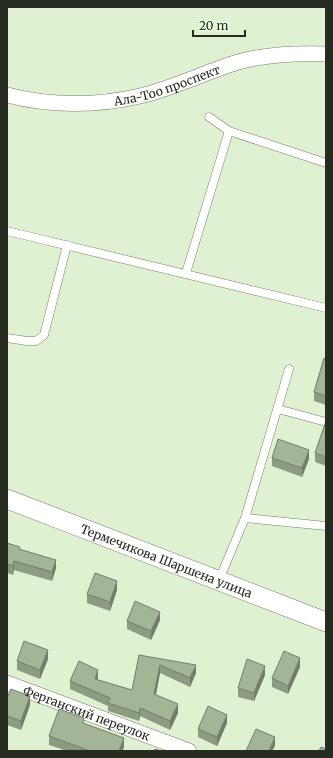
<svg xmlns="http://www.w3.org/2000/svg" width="333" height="758" viewBox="0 0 333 758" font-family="Merriweather,serif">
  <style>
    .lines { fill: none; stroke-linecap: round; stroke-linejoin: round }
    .service-casing { stroke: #728164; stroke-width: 9 }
    .minor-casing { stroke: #728164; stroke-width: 16 }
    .tertiary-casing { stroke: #728164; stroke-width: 20 }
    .service { stroke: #fff; stroke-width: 8 }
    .minor { stroke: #fff; stroke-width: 15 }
    .tertiary { stroke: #fff; stroke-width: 19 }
    .wall { fill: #8d9b81 }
    .shaded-wall { fill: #737e69 }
    .building { fill: #a4b496; stroke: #737e69 }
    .labels { text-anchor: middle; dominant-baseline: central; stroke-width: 3; stroke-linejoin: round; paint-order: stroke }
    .street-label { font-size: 12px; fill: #262c20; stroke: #edfede }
  </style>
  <rect width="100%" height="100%" fill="#dff1d1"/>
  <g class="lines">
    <defs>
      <path id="service" d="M 209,117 L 229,131 L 326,163
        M 7,231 L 326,308
        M 186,273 L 229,131
        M 7,338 L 27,341 L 36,341 L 44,335 L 67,245
        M 278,409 L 326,422
        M 245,518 L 326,526
        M 219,580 L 245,518 L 289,369"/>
      <g id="minor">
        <path id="s1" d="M 7,95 C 50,106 97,106 140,96 C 174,88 205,72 238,62 C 267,54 297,53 326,54"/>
        <path id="s2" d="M 7,683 L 189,751"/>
      </g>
      <g id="tertiary">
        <path id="s3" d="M 7,499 L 326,622"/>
      </g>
    </defs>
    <use href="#service" class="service-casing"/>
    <use href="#minor" class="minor-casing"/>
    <use href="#tertiary" class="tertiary-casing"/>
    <use href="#service" class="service"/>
    <use href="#minor" class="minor"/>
    <use href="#tertiary" class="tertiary"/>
  </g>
  <path class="wall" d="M 326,359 L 326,405 L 314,401 L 314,392 Z
    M 326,421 L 326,466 L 315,462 L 315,453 Z
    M 272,458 L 309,459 L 302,477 L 272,466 Z
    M 7,543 L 56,568 L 52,581 L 14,570 L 13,575 L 7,573 Z
    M 117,590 L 110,611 L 87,603 L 87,594 Z
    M 160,620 L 151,640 L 127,629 L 127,621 Z
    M 139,655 L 196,673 L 190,687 L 160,673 L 156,695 L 178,713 L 170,730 L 140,716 L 139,721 L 108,711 L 108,706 L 70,689 L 70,681 L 98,678 L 98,680 L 132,690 Z
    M 48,659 L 40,679 L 17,670 L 17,661 Z
    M 300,667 L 288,694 L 272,687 L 272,678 Z
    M 265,675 L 254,701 L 238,697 L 238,688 Z
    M 7,698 L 30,705 L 21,730 L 7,725 Z
    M 227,723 L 217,746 L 198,737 L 198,729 Z
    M 84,724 L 124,747 L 122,751 L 67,751 L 49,745 L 49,736 Z"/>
  <path class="shaded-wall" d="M 309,450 L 309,459 L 302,477 L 302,468 Z
    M 56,560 L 56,568 L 52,581 L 52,572 Z
    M 14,561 L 14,570 L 13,575 L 13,566 Z
    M 117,581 L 117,590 L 110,611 L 110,602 Z
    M 160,612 L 160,620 L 151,640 L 151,631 Z
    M 48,650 L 48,659 L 40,679 L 40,670 Z
    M 300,658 L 300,667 L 288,694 L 288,686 Z
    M 160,665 L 160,673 L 154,703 L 154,694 Z
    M 196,665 L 196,673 L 190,687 L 190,678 Z
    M 265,666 L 265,675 L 254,701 L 254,693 Z
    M 98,670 L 98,678 L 95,687 L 95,679 Z
    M 30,696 L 30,705 L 21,730 L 21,721 Z
    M 178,704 L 178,713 L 170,730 L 170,721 Z
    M 140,708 L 140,716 L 139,721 L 139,713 Z
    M 227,715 L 227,723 L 217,746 L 217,737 Z
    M 275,737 L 275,746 L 272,751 L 269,751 Z
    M 124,738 L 124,747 L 122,751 L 119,751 Z"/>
  <path class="building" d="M 324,358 L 326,359 L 326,396 L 314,392 Z
    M 326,421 L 326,457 L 315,453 Z
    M 278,439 L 309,450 L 302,468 L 272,458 Z
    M 7,543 L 20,547 L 19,549 L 56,560 L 52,572 L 14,561 L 13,566 L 7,564 Z
    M 95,573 L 117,581 L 110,602 L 87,594 Z
    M 135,601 L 160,612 L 151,631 L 127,621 Z
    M 24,641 L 48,650 L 40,670 L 17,661 Z
    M 284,651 L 300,658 L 288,686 L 272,678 Z
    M 139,655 L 196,665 L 190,678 L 160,665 L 154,694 L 178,704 L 170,721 L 140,708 L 139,713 L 108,703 L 110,698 L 70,681 L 79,661 L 98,670 L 95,679 L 132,690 Z
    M 247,659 L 265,666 L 254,693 L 238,688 Z
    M 11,689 L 30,696 L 21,721 L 7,716 L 7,698 Z
    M 208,706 L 227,715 L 217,737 L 198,729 Z
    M 59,709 L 84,718 L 83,723 L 124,738 L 119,751 L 90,751 L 49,736 Z
    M 256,729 L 275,737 L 269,751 L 246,751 Z
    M 321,747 L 326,749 L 326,751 L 319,751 Z
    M 155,749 L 161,751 L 154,751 Z"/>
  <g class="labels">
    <g class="street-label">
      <text stroke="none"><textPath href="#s1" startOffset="163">Ала-Тоо проспект</textPath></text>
      <text stroke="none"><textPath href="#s3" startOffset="171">Термечикова Шаршена улица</textPath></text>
      <text stroke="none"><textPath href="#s2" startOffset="85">Ферганский переулок</textPath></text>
    </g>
  </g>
  <rect width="333" height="758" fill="none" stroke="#262c20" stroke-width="16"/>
  <path d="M193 30v6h52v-6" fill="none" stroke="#262c20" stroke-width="2"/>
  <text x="199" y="30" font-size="12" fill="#262c20" stroke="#edfede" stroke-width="3" paint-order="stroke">20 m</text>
</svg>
